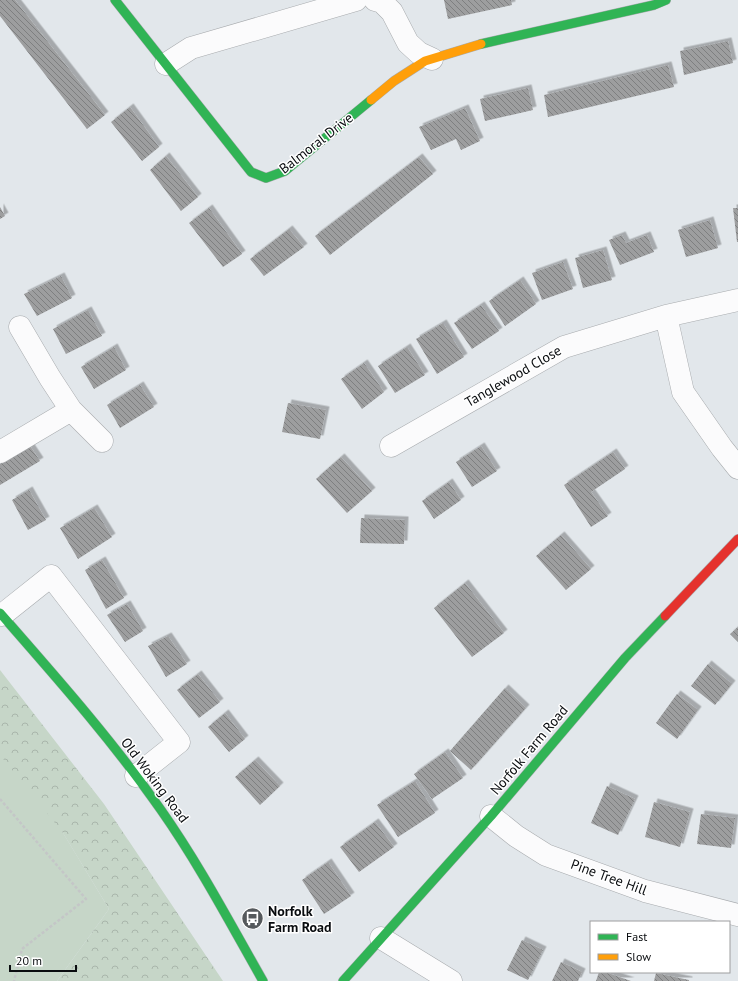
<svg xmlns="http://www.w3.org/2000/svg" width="738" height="981" viewBox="0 0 738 981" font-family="'PT Sans',sans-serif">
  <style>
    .green { fill: #c6d6c8 }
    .forest { fill: url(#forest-crowns) }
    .building { fill: url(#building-back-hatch); filter: url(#shadow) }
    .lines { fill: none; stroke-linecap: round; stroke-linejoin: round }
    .street-casing { stroke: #a8abae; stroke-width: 23 }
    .fast-casing { stroke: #a8abae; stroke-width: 10 }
    .slow-casing { stroke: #a8abae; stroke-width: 10 }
    .jam-casing { stroke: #a8abae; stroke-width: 10 }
    .path { stroke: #c4c6c7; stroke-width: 2.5; stroke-dasharray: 3 2; stroke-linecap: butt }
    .street { stroke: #fbfbfc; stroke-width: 22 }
    .fast { stroke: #30b455; stroke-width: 9 }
    .slow { stroke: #ff9f0a; stroke-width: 9 }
    .jam { stroke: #e5322d; stroke-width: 9 }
    .labels { text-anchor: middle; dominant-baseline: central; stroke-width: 3; stroke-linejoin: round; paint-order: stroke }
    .street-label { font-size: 14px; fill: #090c0f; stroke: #fff }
    .poi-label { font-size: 14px; font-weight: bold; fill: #090c0f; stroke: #fff; text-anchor: start }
  </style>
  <defs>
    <pattern id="forest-crowns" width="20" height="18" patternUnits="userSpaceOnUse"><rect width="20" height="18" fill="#c6d6c8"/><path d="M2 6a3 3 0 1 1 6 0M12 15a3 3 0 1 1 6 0" fill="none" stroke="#a9b6ab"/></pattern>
    <pattern id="building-back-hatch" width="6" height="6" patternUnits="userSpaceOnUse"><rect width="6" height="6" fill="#9d9e9f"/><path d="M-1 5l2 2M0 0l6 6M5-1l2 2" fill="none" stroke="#7e7f80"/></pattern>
    <filter id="shadow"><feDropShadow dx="3.5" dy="-3.5" stdDeviation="0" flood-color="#0004"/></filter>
  </defs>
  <rect width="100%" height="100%" fill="#e2e7eb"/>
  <path class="green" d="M 0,737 L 13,750 L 109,909 L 57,981 L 0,981 Z"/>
  <path class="forest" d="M 0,670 L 104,804 L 223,981 L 57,981 L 109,909 L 63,833 L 0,755 Z"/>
  <path class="building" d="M 0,0 L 15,0 L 105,115 L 87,129 L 0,16 Z
    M 444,0 L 511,0 L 512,5 L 448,19 Z
    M 728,41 L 733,63 L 684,75 L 680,51 Z
    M 668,65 L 674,87 L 548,117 L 544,95 Z
    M 528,88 L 533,110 L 485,121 L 480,99 Z
    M 130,107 L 159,147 L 142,161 L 111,122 Z
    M 465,108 L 480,141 L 461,150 L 456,139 L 431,150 L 419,127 Z
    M 166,156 L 198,197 L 181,211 L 150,170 Z
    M 419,157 L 433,174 L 330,255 L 315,236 Z
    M 0,207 L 5,216 L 0,219 Z
    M 209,208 L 242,254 L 223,267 L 189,223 Z
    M 733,208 L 738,208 L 738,242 L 737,242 Z
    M 710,220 L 718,248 L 686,257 L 678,230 Z
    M 289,229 L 304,247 L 264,276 L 250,259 Z
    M 622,235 L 626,243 L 647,235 L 654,252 L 620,265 L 609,240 Z
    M 603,250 L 612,280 L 583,288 L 575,258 Z
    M 563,262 L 573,289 L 542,300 L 532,273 Z
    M 61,276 L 72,298 L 37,316 L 24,294 Z
    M 520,280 L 536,304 L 505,326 L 489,301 Z
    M 481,305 L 499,331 L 472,349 L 454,323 Z
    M 88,310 L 102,336 L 66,354 L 53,329 Z
    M 443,323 L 464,357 L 437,374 L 416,339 Z
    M 114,347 L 126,370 L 94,389 L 81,367 Z
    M 407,347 L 425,375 L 395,393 L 378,366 Z
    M 364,363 L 384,392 L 362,409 L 341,379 Z
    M 140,385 L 154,407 L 120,428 L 107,405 Z
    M 288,403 L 326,410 L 320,439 L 282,432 Z
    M 30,446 L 40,461 L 0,485 L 0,464 Z
    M 481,446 L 497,471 L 472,487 L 456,462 Z
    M 613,452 L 625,469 L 591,492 L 608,516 L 591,527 L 564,485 Z
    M 341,457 L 372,491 L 347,513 L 316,479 Z
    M 449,482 L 461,500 L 434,519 L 422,501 Z
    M 29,490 L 46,520 L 28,530 L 12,500 Z
    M 94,508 L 112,537 L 78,559 L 60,528 Z
    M 361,518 L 405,520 L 404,544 L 360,543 Z
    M 561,535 L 591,569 L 566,590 L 536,556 Z
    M 102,560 L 124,598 L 106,609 L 85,570 Z
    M 465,583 L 504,633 L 472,657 L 434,608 Z
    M 127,604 L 143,631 L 125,642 L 107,615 Z
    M 738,627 L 738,642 L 730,634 Z
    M 168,636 L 187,664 L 166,677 L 148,646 Z
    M 708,664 L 732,684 L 715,705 L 691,686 Z
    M 198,674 L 220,702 L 199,718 L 177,690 Z
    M 505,688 L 526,708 L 471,770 L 450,751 Z
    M 677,694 L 698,710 L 677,739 L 656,723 Z
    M 225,713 L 245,739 L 229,752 L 208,727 Z
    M 445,752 L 463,778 L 432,799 L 414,774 Z
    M 255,760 L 280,786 L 260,805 L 235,777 Z
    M 415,781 L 435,813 L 398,837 L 377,805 Z
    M 607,786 L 635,799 L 618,835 L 591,823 Z
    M 654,802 L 690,812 L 680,847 L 645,837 Z
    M 701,814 L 735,818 L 731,848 L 697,844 Z
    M 375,822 L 394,847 L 359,872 L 340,847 Z
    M 328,862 L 351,896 L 324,914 L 302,880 Z
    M 522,940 L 543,950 L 528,980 L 507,970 Z
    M 561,962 L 582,972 L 578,981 L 552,981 Z
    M 599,972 L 605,972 L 631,981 L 596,981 Z
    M 656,973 L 689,980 L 689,981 L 654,981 Z"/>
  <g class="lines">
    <defs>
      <path id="street" d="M 375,0 L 382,2 L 392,12 L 408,43 L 419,53 L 432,59
        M 166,64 L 191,48 L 356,0
        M 666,316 L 683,392 L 722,448 L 738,468
        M 20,327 L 50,378 L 71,410 L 102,441
        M 391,446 L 564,347 L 666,316 L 738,300
        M 0,452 L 71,410
        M 2,615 L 51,576 L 179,742 L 136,776
        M 491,816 L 516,836 L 546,855 L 645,891 L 738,915
        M 381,938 L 451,981"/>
      <path id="fast" d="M 115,0 L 251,172 L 266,178 L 285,171 L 371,100
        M 481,44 L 654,5 L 666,0
        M 0,613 C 56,677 112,740 161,810 C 199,864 230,923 263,981
        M 343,981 L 491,816 L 625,658 L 665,616"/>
      <path id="slow" d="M 371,100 L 394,81 L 425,61 L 481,44"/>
      <path id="jam" d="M 665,616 L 738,539"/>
    </defs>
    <use href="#street" class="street-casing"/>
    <use href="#fast" class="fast-casing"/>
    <use href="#slow" class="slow-casing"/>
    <use href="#jam" class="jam-casing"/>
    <path class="path" d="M 0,799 L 86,899 L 22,949 L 14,981"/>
    <use href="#street" class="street"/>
    <use href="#fast" class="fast"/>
    <use href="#slow" class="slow"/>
    <use href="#jam" class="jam"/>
  </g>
  <defs>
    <symbol id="bus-disc" viewBox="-11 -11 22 22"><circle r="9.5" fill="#55595c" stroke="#fff"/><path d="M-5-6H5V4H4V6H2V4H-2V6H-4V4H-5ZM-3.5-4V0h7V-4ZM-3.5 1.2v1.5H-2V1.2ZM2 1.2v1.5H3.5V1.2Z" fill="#fff"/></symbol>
  </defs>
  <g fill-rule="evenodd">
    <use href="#bus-disc" x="240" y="906" width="25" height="25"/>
  </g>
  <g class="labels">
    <g class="street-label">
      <text transform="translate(316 143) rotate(-38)">Balmoral Drive</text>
      <text transform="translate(513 376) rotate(-30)">Tanglewood Close</text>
      <text transform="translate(529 750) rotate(-50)">Norfolk Farm Road</text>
      <text transform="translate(155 780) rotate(53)">Old Woking Road</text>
      <text transform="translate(609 877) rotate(20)">Pine Tree Hill</text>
    </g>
    <g class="poi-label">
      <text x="268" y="911">Norfolk<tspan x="268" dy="16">Farm Road</tspan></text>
    </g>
  </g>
  <rect x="590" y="921" width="140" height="52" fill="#ffffff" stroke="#9d9e9f"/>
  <rect x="598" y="934" width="20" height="6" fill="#30b455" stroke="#9d9e9f"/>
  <text x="626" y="941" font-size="12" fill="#090c0f">Fast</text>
  <rect x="598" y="954" width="20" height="6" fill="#ff9f0a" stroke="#9d9e9f"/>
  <text x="626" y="961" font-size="12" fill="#090c0f">Slow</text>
  <path d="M10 965v6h66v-6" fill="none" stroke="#090c0f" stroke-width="2"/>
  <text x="16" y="965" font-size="12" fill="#090c0f" stroke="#ffffff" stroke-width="3" paint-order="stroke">20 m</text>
</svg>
